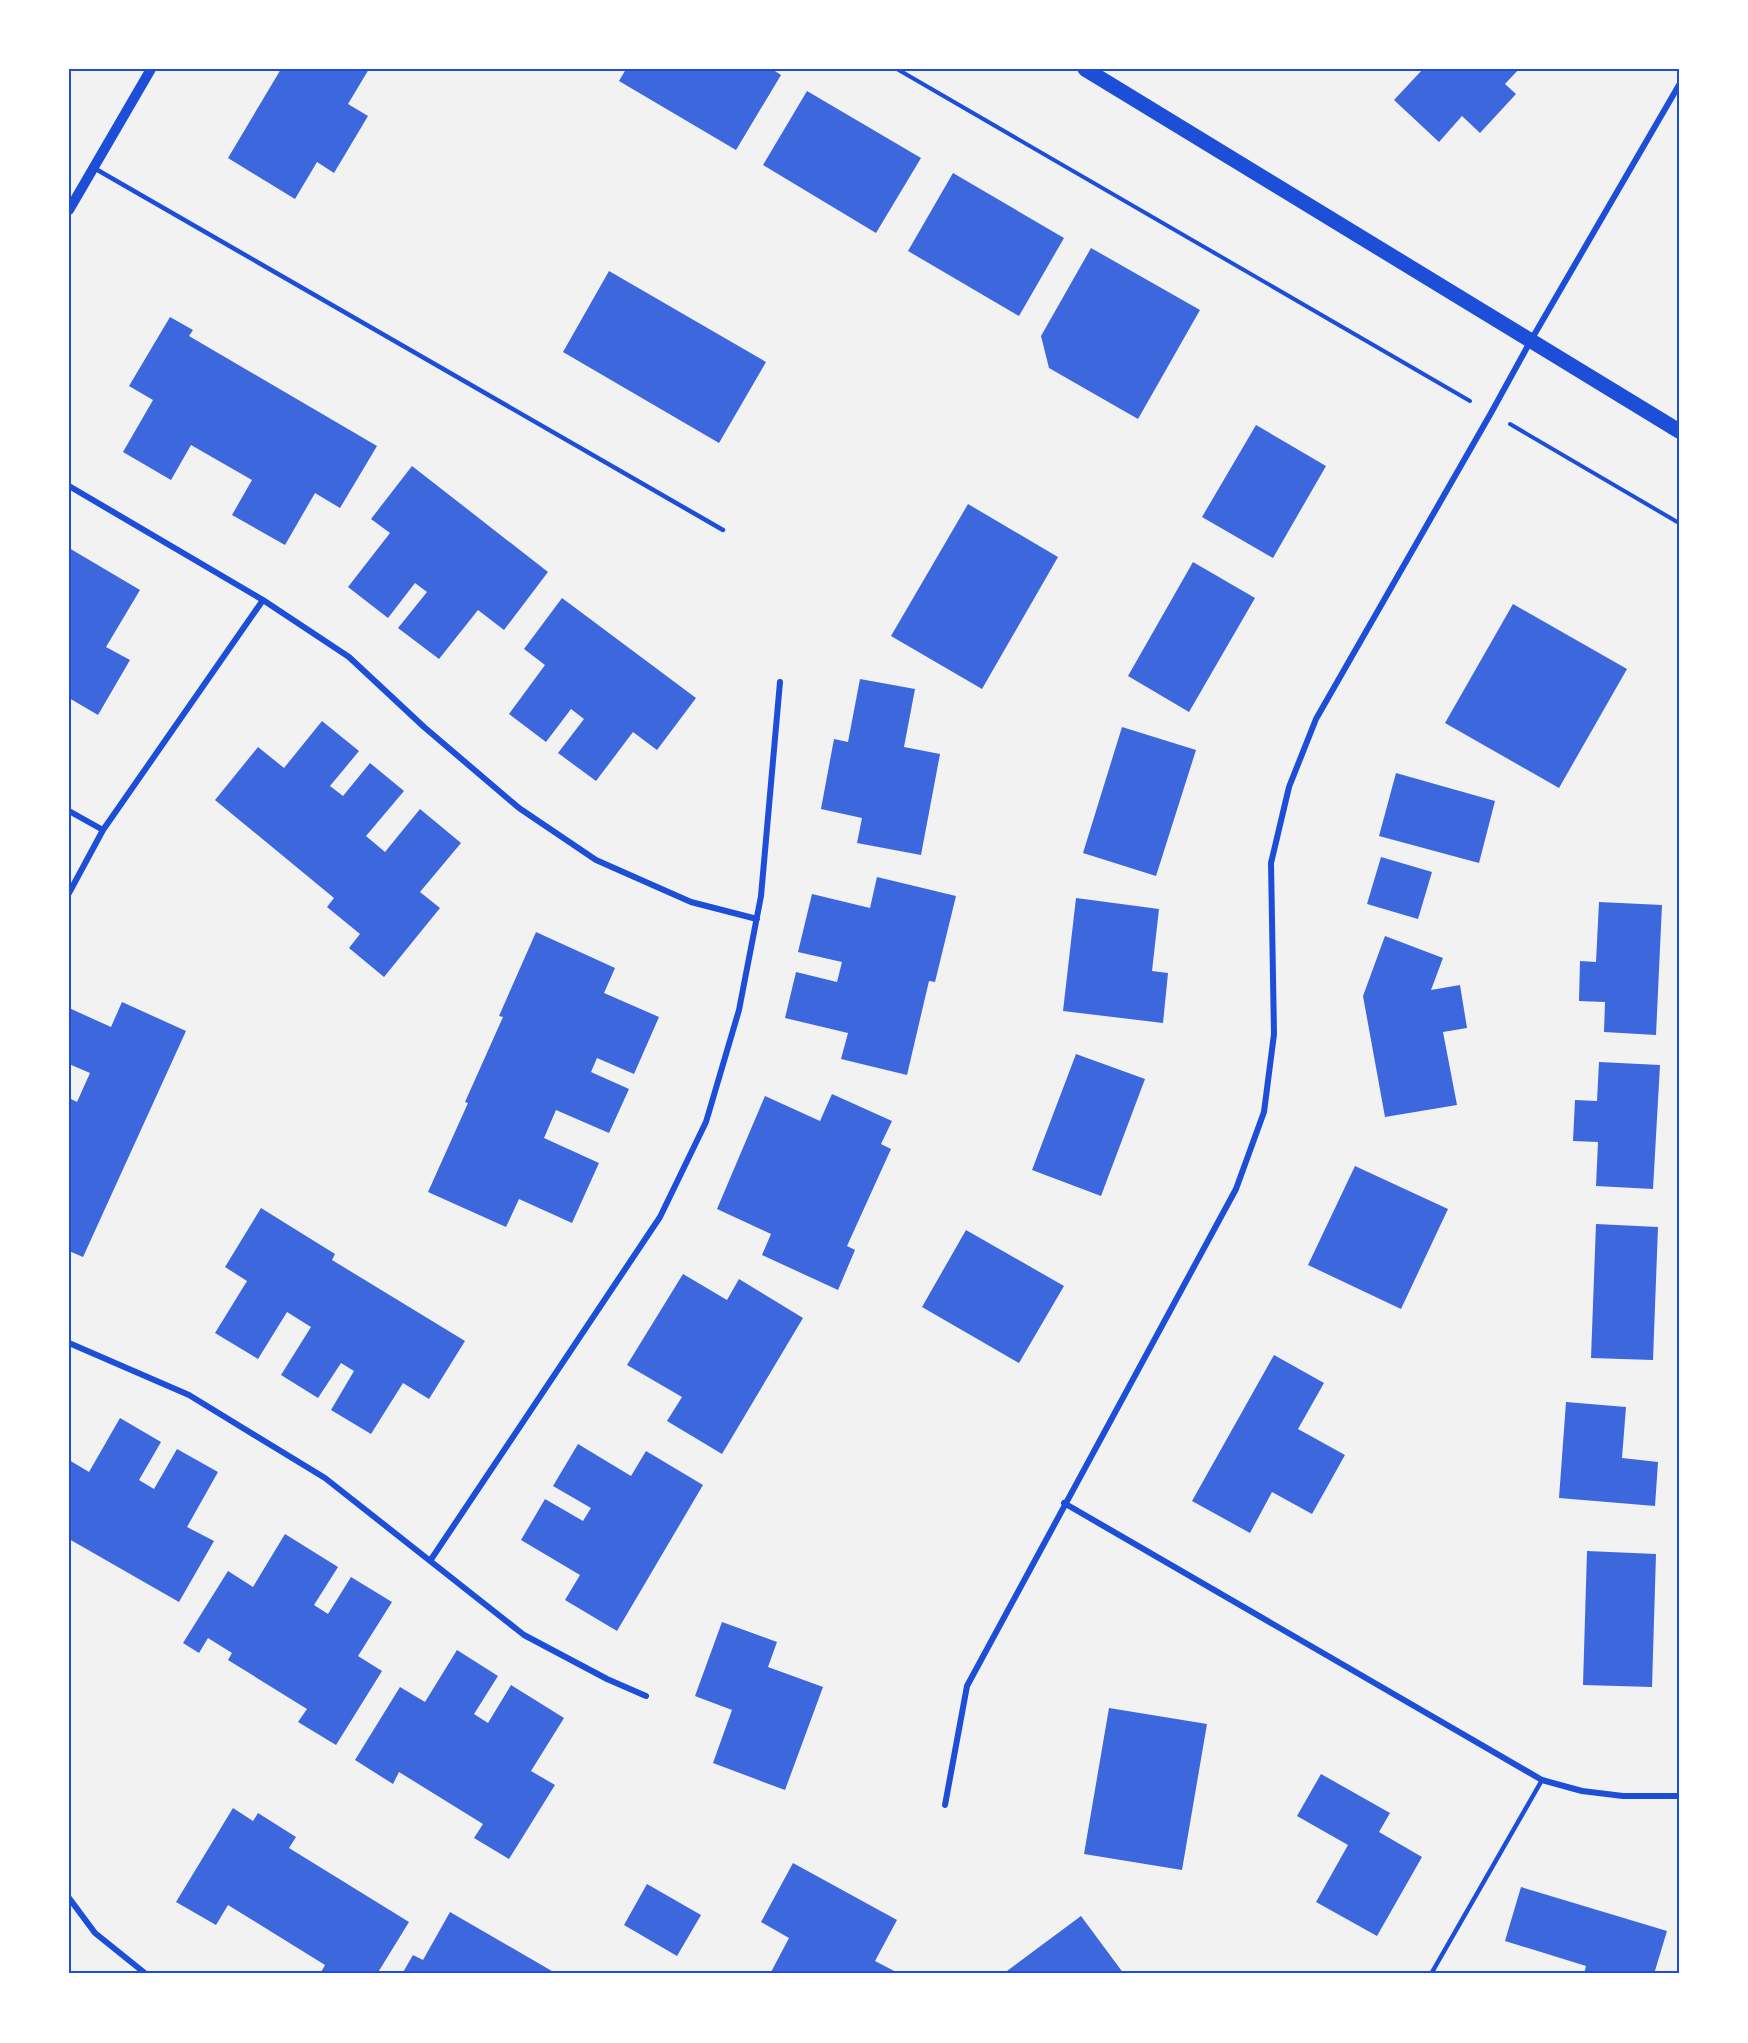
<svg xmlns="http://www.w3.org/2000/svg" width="1748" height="2043" viewBox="0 0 1748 2043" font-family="Inter,sans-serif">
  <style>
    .building { fill: #3d67dc }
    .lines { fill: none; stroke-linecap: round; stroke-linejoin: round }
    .path { stroke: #1d4ed8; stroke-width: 4 }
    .service { stroke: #1d4ed8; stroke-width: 4.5 }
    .minor { stroke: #1d4ed8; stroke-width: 6 }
    .tertiary { stroke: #1d4ed8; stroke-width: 10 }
    .primary { stroke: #1d4ed8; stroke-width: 15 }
    .neatline { fill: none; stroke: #1d4ed8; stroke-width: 2 }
  </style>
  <rect width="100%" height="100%" fill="#f2f2f2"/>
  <path class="building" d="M 281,69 L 369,69 L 348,104 L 368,116 L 334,173 L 317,162 L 295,199 L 228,158 Z
    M 626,69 L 772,69 L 781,75 L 736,150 L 619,81 Z
    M 1423,69 L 1519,69 L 1505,84 L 1516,94 L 1480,133 L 1462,116 L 1439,142 L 1394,100 Z
    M 807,91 L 921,158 L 876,233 L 763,165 Z
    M 953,173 L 1064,238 L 1019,316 L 908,251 Z
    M 1091,248 L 1200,310 L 1138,419 L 1049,368 L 1041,336 Z
    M 609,271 L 766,362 L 719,443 L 563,352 Z
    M 170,317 L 193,330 L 189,336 L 377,446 L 340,508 L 315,493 L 285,545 L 232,515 L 252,480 L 191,445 L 171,480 L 123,452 L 153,400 L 129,386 Z
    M 1256,425 L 1326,466 L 1273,558 L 1202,517 Z
    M 412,466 L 548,572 L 504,630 L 478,610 L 439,659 L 398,628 L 427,592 L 415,583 L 388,618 L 348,587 L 390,533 L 371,519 Z
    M 968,504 L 1058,557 L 982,689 L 891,636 Z
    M 69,548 L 140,590 L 106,647 L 130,660 L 98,715 L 69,698 Z
    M 1193,562 L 1255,598 L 1189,712 L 1128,676 Z
    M 562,598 L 696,698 L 657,750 L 633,732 L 596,781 L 558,753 L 584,719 L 571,709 L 546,742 L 509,714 L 545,665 L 524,649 Z
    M 1513,604 L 1627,669 L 1559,788 L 1445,723 Z
    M 860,679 L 915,689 L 904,747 L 940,754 L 921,855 L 857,843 L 862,818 L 821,809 L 834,739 L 848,742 Z
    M 322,721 L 359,751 L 330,786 L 343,796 L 370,763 L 404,791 L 366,836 L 385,852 L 420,809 L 461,843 L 420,892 L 440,908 L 384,977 L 349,948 L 360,934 L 327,907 L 334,898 L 215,800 L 258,747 L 284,768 Z
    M 1122,727 L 1196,750 L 1156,876 L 1083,853 Z
    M 1396,773 L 1495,801 L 1479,863 L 1379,836 Z
    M 1381,857 L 1432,872 L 1418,919 L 1367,904 Z
    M 877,877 L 956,896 L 935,982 L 929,981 L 907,1075 L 841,1059 L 848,1033 L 785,1018 L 796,972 L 837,982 L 842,962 L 798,952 L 812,894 L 870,908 Z
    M 1076,898 L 1159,909 L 1152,971 L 1168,973 L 1163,1023 L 1063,1011 Z
    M 1599,902 L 1662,905 L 1656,1035 L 1604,1032 L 1605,1002 L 1579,1001 L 1580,961 L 1596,962 Z
    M 536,932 L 615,968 L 604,993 L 659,1017 L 634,1074 L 597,1058 L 591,1072 L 629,1089 L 609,1133 L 556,1110 L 544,1138 L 599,1163 L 572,1223 L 519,1199 L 506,1227 L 428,1192 L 468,1103 L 465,1102 L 503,1017 L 499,1016 Z
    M 1385,936 L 1443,958 L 1431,990 L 1460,985 L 1467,1028 L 1443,1032 L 1457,1105 L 1385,1117 L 1363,996 Z
    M 122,1002 L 186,1031 L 83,1257 L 69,1251 L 69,1098 L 77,1102 L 90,1073 L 69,1064 L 69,1008 L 111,1027 Z
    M 1076,1054 L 1145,1079 L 1101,1196 L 1032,1170 Z
    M 1599,1062 L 1660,1065 L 1653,1189 L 1596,1186 L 1598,1142 L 1573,1141 L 1575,1100 L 1597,1101 Z
    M 832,1094 L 892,1121 L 881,1144 L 891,1149 L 847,1246 L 855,1250 L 838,1290 L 762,1255 L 771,1234 L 717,1209 L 765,1096 L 820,1121 Z
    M 1355,1166 L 1448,1209 L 1401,1309 L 1308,1265 Z
    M 261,1208 L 335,1254 L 332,1260 L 465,1341 L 429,1399 L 403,1383 L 371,1434 L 331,1410 L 354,1371 L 341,1363 L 318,1398 L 281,1375 L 311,1327 L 287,1312 L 258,1359 L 215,1333 L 247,1281 L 225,1267 Z
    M 1596,1224 L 1658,1227 L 1653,1360 L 1591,1358 Z
    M 966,1230 L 1064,1286 L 1019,1363 L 922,1307 Z
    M 683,1274 L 727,1300 L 739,1279 L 803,1318 L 722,1454 L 667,1421 L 682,1397 L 627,1365 Z
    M 1274,1355 L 1324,1383 L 1298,1429 L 1345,1455 L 1312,1514 L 1272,1492 L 1250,1533 L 1192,1501 Z
    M 1566,1402 L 1626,1407 L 1622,1458 L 1658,1462 L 1655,1506 L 1559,1498 Z
    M 120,1418 L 161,1442 L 139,1480 L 154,1489 L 177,1449 L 218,1472 L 187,1527 L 214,1541 L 179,1602 L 69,1539 L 69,1460 L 89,1472 Z
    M 578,1444 L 631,1476 L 646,1451 L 703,1485 L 617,1631 L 565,1600 L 580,1575 L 521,1540 L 545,1499 L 583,1521 L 591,1508 L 553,1486 Z
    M 285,1534 L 338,1567 L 314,1605 L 328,1614 L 351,1577 L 392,1602 L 358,1656 L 382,1671 L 336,1745 L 298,1722 L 307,1709 L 228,1660 L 232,1653 L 208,1638 L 199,1653 L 183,1643 L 228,1571 L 253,1587 Z
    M 1587,1551 L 1656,1554 L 1652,1687 L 1583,1685 Z
    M 722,1622 L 777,1642 L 768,1667 L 823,1687 L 785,1790 L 713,1763 L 732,1710 L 695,1696 Z
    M 457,1650 L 498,1676 L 474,1714 L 488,1723 L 511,1685 L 564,1718 L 531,1771 L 555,1785 L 509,1859 L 474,1838 L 483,1824 L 399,1772 L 393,1784 L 355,1760 L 400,1687 L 425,1702 Z
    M 1109,1708 L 1207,1724 L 1182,1870 L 1084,1854 Z
    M 1321,1774 L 1390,1813 L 1379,1832 L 1422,1857 L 1377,1936 L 1316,1902 L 1348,1845 L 1297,1816 Z
    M 233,1808 L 253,1821 L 258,1813 L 296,1837 L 289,1848 L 409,1922 L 377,1974 L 320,1974 L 325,1965 L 228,1905 L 216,1925 L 176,1902 Z
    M 793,1863 L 897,1920 L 875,1961 L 900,1974 L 770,1974 L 789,1938 L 761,1922 Z
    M 647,1884 L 701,1915 L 677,1956 L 624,1925 Z
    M 1521,1887 L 1667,1931 L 1654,1974 L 1584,1974 L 1586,1966 L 1505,1941 Z
    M 450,1912 L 557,1974 L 402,1974 L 413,1955 L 423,1960 Z
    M 1081,1916 L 1124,1974 L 1003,1974 Z"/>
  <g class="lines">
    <path class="path" d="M 897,69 L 1470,401
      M 1510,424 L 1679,523"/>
    <path class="service" d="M 94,168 L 723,530
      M 1431,1974 L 1542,1780"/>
    <path class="minor" d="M 69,486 L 263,600 L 349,657 L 424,727 L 519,808 L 596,860 L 691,902 L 757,919
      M 69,811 L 103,830
      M 69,893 L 103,830 L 263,600
      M 69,1343 L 189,1395 L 325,1478 L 524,1635 L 607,1679 L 646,1696
      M 1064,1503 L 1542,1780 L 1582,1791 L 1623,1796 L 1679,1796
      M 430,1561 L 660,1217 L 706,1122 L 739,1010 L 761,896 L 780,682
      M 945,1805 L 967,1686 L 1236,1189 L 1264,1112 L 1274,1034 L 1271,863 L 1289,787 L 1316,719 L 1491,413 L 1530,342 L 1679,85
      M 69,1898 L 95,1933 L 146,1974"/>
    <path class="tertiary" d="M 69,210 L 151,69"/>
    <path class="primary" d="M 1085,69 L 1679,431"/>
  </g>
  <rect width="1748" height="2043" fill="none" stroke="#ffffff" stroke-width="141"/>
  <rect x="70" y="70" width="1608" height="1902" class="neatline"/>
</svg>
